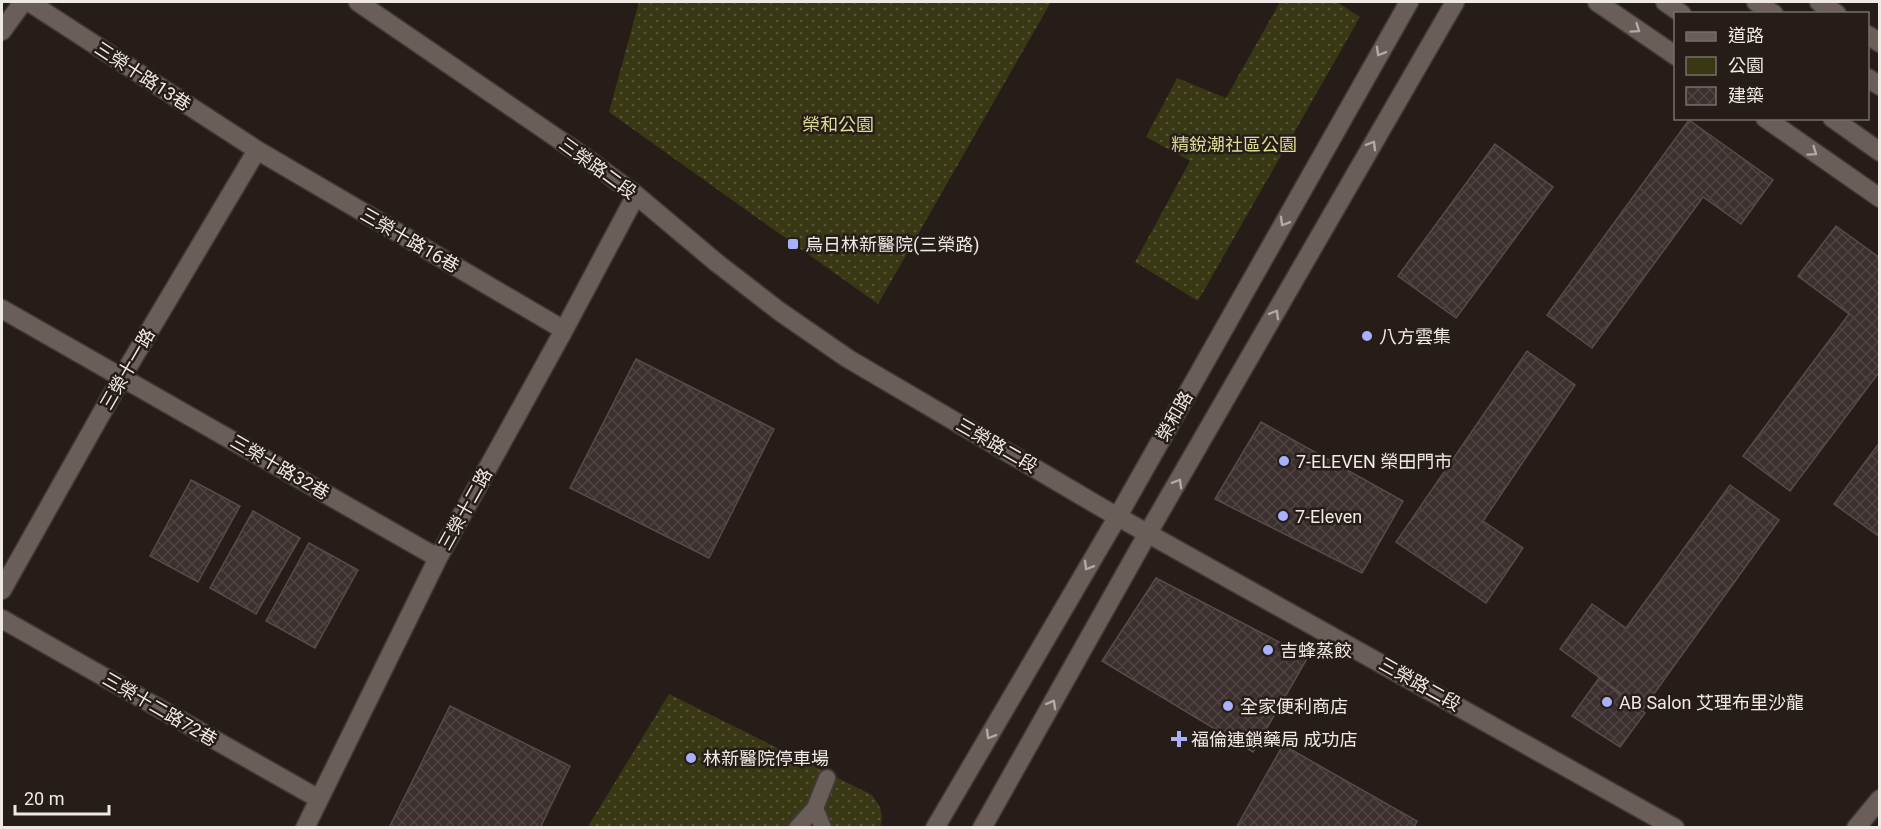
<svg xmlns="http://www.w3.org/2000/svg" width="1881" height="829" viewBox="0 0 1881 829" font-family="Roboto,'Noto Sans TC',sans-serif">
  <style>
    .green { fill: url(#green-dots) }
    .building { fill: url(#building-cross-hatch); stroke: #584b4a; stroke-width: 1.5 }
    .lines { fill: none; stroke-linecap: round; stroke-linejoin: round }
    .service-casing { stroke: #403936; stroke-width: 20 }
    .minor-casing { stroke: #403936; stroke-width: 21 }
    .service { stroke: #695e58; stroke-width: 16 }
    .minor { stroke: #695e58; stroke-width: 18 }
    .oneway { stroke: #b3aaa6 }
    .poi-dot { fill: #a7b1fc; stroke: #261d18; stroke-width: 2 }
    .labels { text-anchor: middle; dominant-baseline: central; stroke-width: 5; stroke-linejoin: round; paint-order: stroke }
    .street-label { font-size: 18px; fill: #efe9e5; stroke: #261d18 }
    .park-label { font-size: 18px; fill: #dddc94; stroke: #261d18 }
    .poi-label { font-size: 18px; fill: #efe9e5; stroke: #261d18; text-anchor: start }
  </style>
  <defs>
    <pattern id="green-dots" width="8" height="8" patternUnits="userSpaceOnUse" patternTransform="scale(1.5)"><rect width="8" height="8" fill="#393814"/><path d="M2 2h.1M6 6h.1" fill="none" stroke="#565536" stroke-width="1.8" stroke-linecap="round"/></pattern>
    <pattern id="building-cross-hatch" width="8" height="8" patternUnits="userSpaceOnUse" patternTransform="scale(1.5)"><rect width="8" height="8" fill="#3c302f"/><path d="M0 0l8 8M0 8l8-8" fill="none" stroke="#4f4443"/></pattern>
  </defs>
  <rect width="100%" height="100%" fill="#261d18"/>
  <path class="green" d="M 639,2 L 1051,2 L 878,304 L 609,112 Z
    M 1280,2 L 1337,2 L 1360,17 L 1198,301 L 1135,262 L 1190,161 L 1146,137 L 1177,78 L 1226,98 Z
    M 669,694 L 872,795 C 881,807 884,813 880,828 L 587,828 Z"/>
  <path class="building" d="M 1689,120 L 1773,180 L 1741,224 L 1703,197 L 1592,348 L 1547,315 Z
    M 1495,144 L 1553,187 L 1456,318 L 1398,276 Z
    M 1836,226 L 1880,258 L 1880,371 L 1790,491 L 1743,456 L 1849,314 L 1798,276 Z
    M 1527,351 L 1575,385 L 1483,521 L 1523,548 L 1486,603 L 1396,542 Z
    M 636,359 L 774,429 L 709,558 L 570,488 Z
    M 1261,422 L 1403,501 L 1362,573 L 1215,499 Z
    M 1880,442 L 1880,537 L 1834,504 Z
    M 191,480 L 240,506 L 198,582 L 150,556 Z
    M 1730,485 L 1779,520 L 1643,709 L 1560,649 L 1592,604 L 1626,628 Z
    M 253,511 L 300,538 L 256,614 L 210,588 Z
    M 309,543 L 358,570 L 315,648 L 266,621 Z
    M 1156,578 L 1308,657 L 1253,752 L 1102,661 Z
    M 1599,678 L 1645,713 L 1620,747 L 1572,716 Z
    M 450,706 L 570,766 L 540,828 L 389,828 Z
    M 1283,745 L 1417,821 L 1414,828 L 1236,828 Z"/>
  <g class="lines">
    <defs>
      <path id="service" d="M 815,808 L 823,828
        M 797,828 L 815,808 L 827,778"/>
      <path id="minor" d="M 29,2 L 257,150 L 564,330
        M 358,2 L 586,158 L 636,195 L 717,263 L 779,311 L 847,358 L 1104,509 L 1675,828
        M 1597,2 L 1676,56
        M 1665,2 L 1682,14
        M 1756,2 L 1774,14
        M 1819,2 L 1837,14
        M 2,31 L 23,2
        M 1868,35 L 1880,43
        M 1868,78 L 1880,86
        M 1765,118 L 1880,198
        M 1832,118 L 1880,152
        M 2,309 L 438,558
        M 2,590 L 122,377 L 257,150
        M 2,619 L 319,799
        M 305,828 L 438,558 L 564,330 L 636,195
        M 935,828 L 1118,516 L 1409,2
        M 982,828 L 1148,533 L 1455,2
        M 1856,828 L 1880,799"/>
    </defs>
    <use href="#service" class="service-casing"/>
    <use href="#minor" class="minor-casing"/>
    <use href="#service" class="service"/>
    <use href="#minor" class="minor"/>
  </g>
  <defs><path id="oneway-chevron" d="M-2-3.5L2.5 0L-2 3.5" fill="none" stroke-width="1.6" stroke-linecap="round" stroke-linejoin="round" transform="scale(1.5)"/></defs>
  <g class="oneway">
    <use href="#oneway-chevron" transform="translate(1636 29) rotate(35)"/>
    <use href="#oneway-chevron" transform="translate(1380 52) rotate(120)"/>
    <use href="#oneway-chevron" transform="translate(1372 145) rotate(-60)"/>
    <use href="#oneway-chevron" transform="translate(1813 152) rotate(35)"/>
    <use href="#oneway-chevron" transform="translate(1284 222) rotate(120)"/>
    <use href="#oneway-chevron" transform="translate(1275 314) rotate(-60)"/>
    <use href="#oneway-chevron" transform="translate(1178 483) rotate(-60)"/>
    <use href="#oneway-chevron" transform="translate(1088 566) rotate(120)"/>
    <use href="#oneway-chevron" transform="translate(1052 704) rotate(-61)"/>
    <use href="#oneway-chevron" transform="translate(990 735) rotate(120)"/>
  </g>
  <g class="poi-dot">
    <rect x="787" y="238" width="12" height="12" rx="3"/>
    <circle cx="1367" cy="336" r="6"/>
    <circle cx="1284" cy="461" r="6"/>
    <circle cx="1283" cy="516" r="6"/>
    <circle cx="1268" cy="650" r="6"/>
    <circle cx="1607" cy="702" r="6"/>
    <circle cx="1228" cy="706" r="6"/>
    <path d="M1176 730h6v6h6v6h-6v6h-6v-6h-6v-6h6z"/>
    <circle cx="691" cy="758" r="6"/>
  </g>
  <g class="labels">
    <g class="street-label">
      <text transform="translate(143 76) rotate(33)">三榮十路13巷</text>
      <text transform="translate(598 168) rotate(36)">三榮路二段</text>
      <text transform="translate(410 240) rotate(30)">三榮十路16巷</text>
      <text transform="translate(127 369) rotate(-60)">三榮十一路</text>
      <text transform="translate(1174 416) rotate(-60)">榮和路</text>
      <text transform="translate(997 445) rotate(30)">三榮路二段</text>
      <text transform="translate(280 467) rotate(30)">三榮十路32巷</text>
      <text transform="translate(465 509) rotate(-61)">三榮十二路</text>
      <text transform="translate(1420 684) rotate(29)">三榮路二段</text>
      <text transform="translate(160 709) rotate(30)">三榮十二路72巷</text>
    </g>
    <g class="park-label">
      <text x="838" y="124">榮和公園</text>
      <text x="1234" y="144">精銳潮社區公園</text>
    </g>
    <g class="poi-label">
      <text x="805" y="244">烏日林新醫院(三榮路)</text>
      <text x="1379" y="336">八方雲集</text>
      <text x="1296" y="461">7-ELEVEN 榮田門市</text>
      <text x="1295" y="516">7-Eleven</text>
      <text x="1280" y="650">吉蜂蒸餃</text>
      <text x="1619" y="702">AB Salon 艾理布里沙龍</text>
      <text x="1240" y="706">全家便利商店</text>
      <text x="1191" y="739">福倫連鎖藥局 成功店</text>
      <text x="703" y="758">林新醫院停車場</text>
    </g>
  </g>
  <rect width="1881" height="829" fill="none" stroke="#efe9e5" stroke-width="6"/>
  <rect x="1674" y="12" width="195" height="108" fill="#261d18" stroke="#766f6a" stroke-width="1.5"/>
  <rect x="1686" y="32" width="30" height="9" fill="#695e58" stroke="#766f6a" stroke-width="1.5"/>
  <text x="1728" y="42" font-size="18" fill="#efe9e5">道路</text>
  <rect x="1686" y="57" width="30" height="18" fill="#393814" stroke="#766f6a" stroke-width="1.5"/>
  <text x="1728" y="72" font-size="18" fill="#efe9e5">公園</text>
  <rect x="1686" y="87" width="30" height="18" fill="url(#building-cross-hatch)" stroke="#766f6a" stroke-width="1.5"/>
  <text x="1728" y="102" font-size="18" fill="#efe9e5">建築</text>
  <path d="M15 805v9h94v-9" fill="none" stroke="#efe9e5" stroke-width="3"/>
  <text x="24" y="805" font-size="18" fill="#efe9e5" stroke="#261d18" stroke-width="4.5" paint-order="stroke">20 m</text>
</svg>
